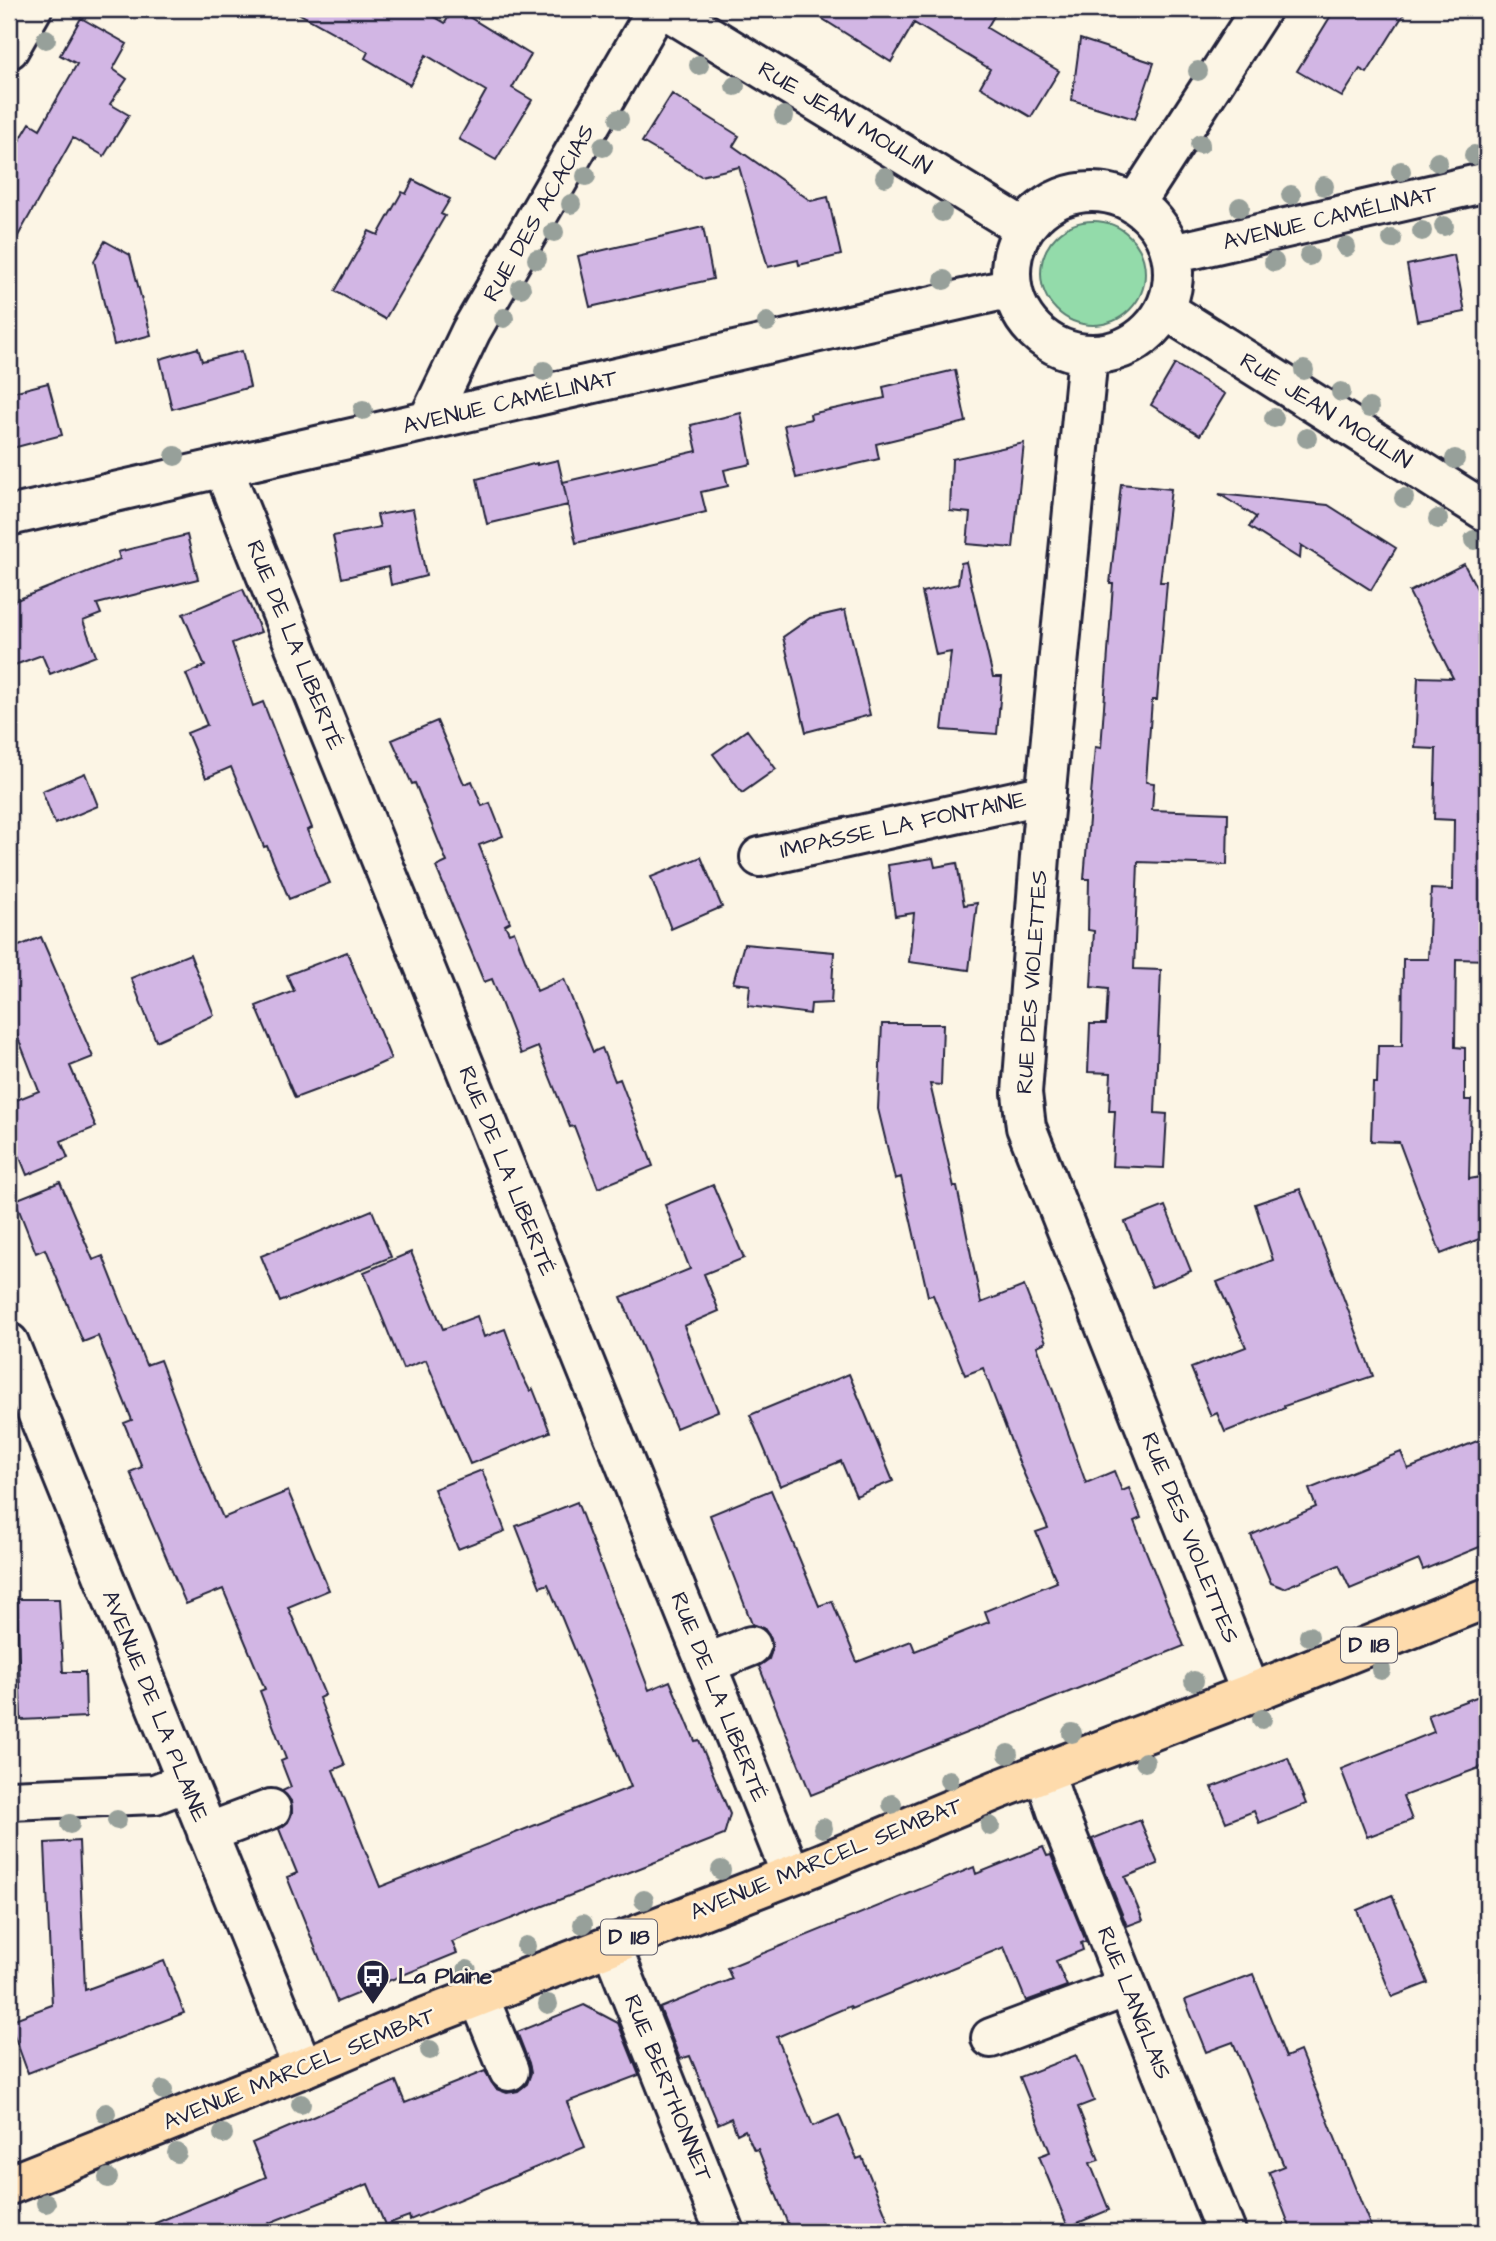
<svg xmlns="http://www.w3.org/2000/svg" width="1496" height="2241" viewBox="0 0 1496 2241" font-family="'Architects Daughter',sans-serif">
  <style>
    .green { fill: #93dbaa; stroke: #5a7e72; stroke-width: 2 }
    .building { fill: #d2b6e4; stroke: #22223b; stroke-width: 2 }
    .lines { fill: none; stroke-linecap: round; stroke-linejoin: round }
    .minor-casing { stroke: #22223b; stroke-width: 44 }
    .major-casing { stroke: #22223b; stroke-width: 44 }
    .minor { stroke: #fcf5e5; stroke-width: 38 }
    .major { stroke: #fedbac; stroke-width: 38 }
    .tree { fill: #97a09a }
    .labels { text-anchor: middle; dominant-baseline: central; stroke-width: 5; stroke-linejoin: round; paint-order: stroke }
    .shield { fill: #fcf5e5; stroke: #63616e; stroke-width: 2 }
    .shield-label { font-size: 21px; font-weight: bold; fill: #22223b }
    .street-label { font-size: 23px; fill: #22223b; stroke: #fcf5e5 }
    .poi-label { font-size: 23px; font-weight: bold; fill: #22223b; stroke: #fcf5e5; text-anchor: start }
  </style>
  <rect width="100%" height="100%" fill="#fcf5e5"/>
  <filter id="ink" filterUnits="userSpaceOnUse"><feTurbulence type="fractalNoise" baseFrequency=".0143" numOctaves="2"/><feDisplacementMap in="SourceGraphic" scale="14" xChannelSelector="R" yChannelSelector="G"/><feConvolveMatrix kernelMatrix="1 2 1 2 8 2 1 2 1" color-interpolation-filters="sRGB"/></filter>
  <g filter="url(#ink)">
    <path class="green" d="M1041 273a52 52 0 1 1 104 0a52 52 0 1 1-104 0Z"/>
    <path class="building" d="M 291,9 L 421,9 L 445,23 L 453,9 L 456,9 L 531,55 L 512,88 L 532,100 L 496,160 L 459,139 L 486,91 L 426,55 L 410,85 L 365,58 L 368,52 Z
      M 807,9 L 998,9 L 987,28 L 1059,71 L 1031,117 L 980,87 L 990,69 L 914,23 L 891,62 Z
      M 1335,9 L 1407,9 L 1367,73 L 1360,69 L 1342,97 L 1297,71 Z
      M 81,18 L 127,44 L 113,69 L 127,79 L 110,104 L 129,115 L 104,156 L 73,138 L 9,252 L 9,158 L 30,123 L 40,129 L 77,64 L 60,55 Z
      M 1080,39 L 1154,63 L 1135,119 L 1072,100 Z
      M 672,94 L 739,136 L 733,146 L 811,201 L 828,197 L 841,255 L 799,265 L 798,260 L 768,267 L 739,167 L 701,176 L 642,142 Z
      M 413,180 L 450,199 L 441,214 L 445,216 L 385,319 L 335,291 L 369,231 L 378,235 L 402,192 L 406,194 Z
      M 703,227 L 713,279 L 590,307 L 578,256 Z
      M 105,241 L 130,255 L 151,335 L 114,345 L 94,261 Z
      M 1454,255 L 1465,312 L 1417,321 L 1407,265 Z
      M 198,348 L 202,361 L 242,351 L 250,387 L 172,409 L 160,359 Z
      M 1175,364 L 1225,394 L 1200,435 L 1151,405 Z
      M 955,370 L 966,422 L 876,444 L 879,459 L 796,478 L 784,425 L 811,419 L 810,414 L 885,398 L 883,387 Z
      M 48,383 L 62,435 L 9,449 L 9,393 Z
      M 741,413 L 751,464 L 724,470 L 728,486 L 701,492 L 706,512 L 576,543 L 563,482 L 697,451 L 691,425 Z
      M 1024,443 L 1013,548 L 967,544 L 970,513 L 950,511 L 952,459 Z
      M 558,460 L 568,505 L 487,524 L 477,479 L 537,463 L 537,465 Z
      M 1121,484 L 1171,489 L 1160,582 L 1167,582 L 1157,700 L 1152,700 L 1146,782 L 1154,783 L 1152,810 L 1228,813 L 1227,865 L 1138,862 L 1134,969 L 1161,970 L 1155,1113 L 1167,1114 L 1164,1168 L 1112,1166 L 1115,1111 L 1109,1111 L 1111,1073 L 1088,1072 L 1090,1024 L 1106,1024 L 1108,989 L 1091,987 L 1094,931 L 1088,930 L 1089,879 L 1084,879 L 1095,747 L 1101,748 L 1113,584 L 1110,584 Z
      M 1219,494 L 1328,505 L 1396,548 L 1371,590 L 1301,545 L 1300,559 L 1249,527 L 1256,517 Z
      M 413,509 L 426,576 L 391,585 L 388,567 L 342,578 L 333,536 L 380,527 L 377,515 Z
      M 187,535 L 198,579 L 97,604 L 101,614 L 83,621 L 96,656 L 50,674 L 42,655 L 9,667 L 9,603 L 120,559 L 118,552 Z
      M 966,562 L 993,677 L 1002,677 L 997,734 L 942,730 L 951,652 L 936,655 L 922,592 L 958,584 L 961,563 Z
      M 1464,564 L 1487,608 L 1480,775 L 1487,776 L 1487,960 L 1456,959 L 1455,1047 L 1465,1048 L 1465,1100 L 1471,1100 L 1469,1179 L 1487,1176 L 1487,1236 L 1441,1254 L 1399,1142 L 1371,1141 L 1373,1083 L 1377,1083 L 1378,1046 L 1402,1046 L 1403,959 L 1428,959 L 1431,889 L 1453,890 L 1454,820 L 1434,819 L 1436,749 L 1415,748 L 1418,677 L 1453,678 L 1409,592 Z
      M 243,589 L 261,632 L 232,643 L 253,706 L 263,702 L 312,828 L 307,830 L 330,883 L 289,899 L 267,846 L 264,847 L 231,767 L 206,778 L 187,733 L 207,725 L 186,674 L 205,666 L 183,614 Z
      M 845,610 L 870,715 L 806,732 L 783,637 L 810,618 Z
      M 437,721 L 464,784 L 472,781 L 482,806 L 490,803 L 503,836 L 479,845 L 510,922 L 505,925 L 509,933 L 514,931 L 537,991 L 564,979 L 593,1052 L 602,1048 L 615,1081 L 620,1079 L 653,1166 L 598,1188 L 574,1126 L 570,1127 L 538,1047 L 521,1054 L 492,979 L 484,982 L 436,867 L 447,862 L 415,783 L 412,784 L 392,740 Z
      M 747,730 L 776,769 L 742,793 L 713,754 Z
      M 85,773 L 98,806 L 55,824 L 42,791 Z
      M 701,857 L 722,907 L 671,929 L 651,877 Z
      M 933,858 L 935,867 L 957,863 L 964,905 L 977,903 L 969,970 L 909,962 L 914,913 L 895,916 L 888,865 Z
      M 41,937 L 93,1057 L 70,1066 L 96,1127 L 61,1141 L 68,1158 L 27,1175 L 9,1130 L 9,1103 L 39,1091 L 9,1015 L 9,950 Z
      M 744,944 L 834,952 L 831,1003 L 811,1004 L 810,1014 L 748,1006 L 750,985 L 733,983 Z
      M 347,952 L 391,1059 L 351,1077 L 295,1098 L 256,1006 L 294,991 L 287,975 Z
      M 190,954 L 214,1015 L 156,1041 L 131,978 Z
      M 882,1024 L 943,1024 L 941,1085 L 930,1084 L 954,1187 L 957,1187 L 981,1303 L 1024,1286 L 1046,1342 L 1037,1346 L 1086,1483 L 1114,1471 L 1122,1491 L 1129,1488 L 1141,1518 L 1134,1521 L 1184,1646 L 811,1795 L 759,1666 L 769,1659 L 772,1650 L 771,1639 L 764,1628 L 752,1624 L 710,1515 L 771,1490 L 819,1606 L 832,1601 L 857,1662 L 911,1641 L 915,1651 L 989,1622 L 985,1611 L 1057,1582 L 1036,1532 L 1048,1528 L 1020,1465 L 983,1368 L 965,1375 L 933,1295 L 928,1296 L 901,1177 L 895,1179 L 878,1109 Z
      M 60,1182 L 93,1260 L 103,1256 L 146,1365 L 160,1360 L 198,1460 L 223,1518 L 288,1491 L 329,1590 L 288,1607 L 325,1695 L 319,1698 L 345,1765 L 333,1770 L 380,1887 L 631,1787 L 548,1584 L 540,1587 L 516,1526 L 577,1502 L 649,1690 L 670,1681 L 695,1741 L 699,1740 L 730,1814 L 724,1835 L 452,1942 L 457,1953 L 337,2002 L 287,1877 L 297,1873 L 279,1829 L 288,1822 L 292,1813 L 291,1801 L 282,1791 L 291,1787 L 281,1761 L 286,1759 L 260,1691 L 265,1689 L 223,1589 L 186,1604 L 130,1472 L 142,1467 L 124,1423 L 132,1420 L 98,1336 L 83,1342 L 45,1249 L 36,1253 L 15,1200 Z
      M 713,1185 L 744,1258 L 704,1274 L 719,1311 L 684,1326 L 718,1411 L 676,1428 L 621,1297 L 690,1269 L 665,1205 Z
      M 1300,1189 L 1336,1278 L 1373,1376 L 1284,1406 L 1285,1408 L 1225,1432 L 1217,1413 L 1211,1416 L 1191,1368 L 1246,1347 L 1217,1282 L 1273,1260 L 1255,1204 Z
      M 1165,1206 L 1191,1271 L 1152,1287 L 1125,1222 Z
      M 372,1210 L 391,1257 L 280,1302 L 261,1256 Z
      M 411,1252 L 443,1329 L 477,1316 L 484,1337 L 505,1329 L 522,1375 L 530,1391 L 533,1389 L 550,1432 L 470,1464 L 426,1360 L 403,1369 L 364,1272 Z
      M 849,1374 L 893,1481 L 856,1496 L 841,1461 L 780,1486 L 750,1415 Z
      M 1487,1437 L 1487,1544 L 1423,1570 L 1419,1560 L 1350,1589 L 1339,1565 L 1284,1588 L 1271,1583 L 1251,1535 L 1316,1507 L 1309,1489 L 1401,1452 L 1408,1469 Z
      M 482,1470 L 505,1531 L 458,1549 L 434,1489 Z
      M 17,1599 L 59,1599 L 63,1672 L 85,1672 L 86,1717 L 21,1720 Z
      M 1487,1693 L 1487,1765 L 1403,1796 L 1412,1820 L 1367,1837 L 1341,1769 L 1434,1732 L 1428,1715 Z
      M 1288,1758 L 1306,1804 L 1259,1823 L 1254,1811 L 1226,1822 L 1212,1787 Z
      M 1140,1820 L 1158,1864 L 1125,1877 L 1143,1920 L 1127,1926 L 1092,1839 Z
      M 79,1841 L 85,1990 L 164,1961 L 184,2013 L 28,2073 L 9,2021 L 52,2005 L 45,1843 Z
      M 1043,1847 L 1047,1856 L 1051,1855 L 1086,1941 L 1081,1943 L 1083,1950 L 1056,1961 L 1067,1986 L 1026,2001 L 1004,1947 L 851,2009 L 850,2006 L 777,2037 L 813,2126 L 839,2115 L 857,2159 L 862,2157 L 893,2232 L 791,2232 L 758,2149 L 754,2150 L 745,2130 L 737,2134 L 731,2118 L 718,2124 L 690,2056 L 680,2059 L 660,2008 L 732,1979 L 727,1968 L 974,1867 L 976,1874 Z
      M 1392,1895 L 1428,1983 L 1392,1997 L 1357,1910 Z
      M 1253,1974 L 1286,2057 L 1300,2051 L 1373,2232 L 1292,2232 L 1269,2172 L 1284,2166 L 1233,2042 L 1206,2052 L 1185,2000 Z
      M 584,2005 L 618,2023 L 639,2075 L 567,2102 L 585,2147 L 410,2220 L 409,2216 L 385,2225 L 368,2184 L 266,2224 L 269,2232 L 134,2232 L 266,2177 L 252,2143 L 396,2081 L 405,2103 L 485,2071 L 496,2089 L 507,2093 L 518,2091 L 527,2084 L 531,2073 L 529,2063 L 517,2032 Z
      M 1076,2055 L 1094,2101 L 1078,2107 L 1099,2160 L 1090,2163 L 1109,2210 L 1068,2227 L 1039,2156 L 1050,2152 L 1020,2077 Z"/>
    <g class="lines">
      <defs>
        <path id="minor" d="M 665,9 L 1024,228
          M 9,49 L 32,9
          M1011 273a81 81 0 1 1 162 0a81 81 0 1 1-162 0Z
          M 1135,204 L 1261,9
          M 1172,254 L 1487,182
          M 1166,310 L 1487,512
          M 1088,355 L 1042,831 L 1022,1093 L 1026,1127 L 1251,1693
          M 428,421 L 471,331 L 657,9
          M 223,468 L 791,1874
          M 9,516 L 1012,288
          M 760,857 L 1046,794
          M 9,1343 L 303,2068
          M 706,1664 L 751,1646
          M 1044,1772 L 1057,1811 L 1226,2232
          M 9,1800 L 155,1794 L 186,1782
          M 207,1833 L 271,1809
          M 611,1945 L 725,2232
          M 479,1997 L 509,2071
          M 991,2038 L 1127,1987"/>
        <path id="major" d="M 9,2185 L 303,2068 L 390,2031 L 820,1864 L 997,1790 L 1251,1693 L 1487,1598"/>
      </defs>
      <use href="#minor" class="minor-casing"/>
      <use href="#major" class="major-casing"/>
      <use href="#minor" class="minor"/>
      <use href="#major" class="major"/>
    </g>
    <g class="tree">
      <circle cx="46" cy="39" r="10"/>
      <circle cx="699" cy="65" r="10"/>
      <circle cx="1198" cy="71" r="10"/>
      <circle cx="735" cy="86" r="10"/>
      <circle cx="784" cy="116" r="10"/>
      <circle cx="619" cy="119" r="10"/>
      <circle cx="1200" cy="144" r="10"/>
      <circle cx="603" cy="147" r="10"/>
      <circle cx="1474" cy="155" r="10"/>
      <circle cx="1438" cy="162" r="10"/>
      <circle cx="1401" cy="171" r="10"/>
      <circle cx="586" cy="176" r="10"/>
      <circle cx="885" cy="177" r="10"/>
      <circle cx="1324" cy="186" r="10"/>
      <circle cx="1291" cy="195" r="10"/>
      <circle cx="571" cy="204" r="10"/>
      <circle cx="1240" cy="207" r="10"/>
      <circle cx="942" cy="212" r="10"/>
      <circle cx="1444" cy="226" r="10"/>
      <circle cx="1422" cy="231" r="10"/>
      <circle cx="554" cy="232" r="10"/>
      <circle cx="1392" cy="239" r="10"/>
      <circle cx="1346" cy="247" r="10"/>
      <circle cx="1309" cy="256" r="10"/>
      <circle cx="537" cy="259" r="10"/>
      <circle cx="1274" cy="262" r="10"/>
      <circle cx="944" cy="280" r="10"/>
      <circle cx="521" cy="288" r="10"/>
      <circle cx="504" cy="318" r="10"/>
      <circle cx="767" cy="322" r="10"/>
      <circle cx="1304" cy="370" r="10"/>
      <circle cx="544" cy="371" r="10"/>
      <circle cx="1341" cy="392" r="10"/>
      <circle cx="1369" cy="408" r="10"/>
      <circle cx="363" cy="410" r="10"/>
      <circle cx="1274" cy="418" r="10"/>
      <circle cx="1307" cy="438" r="10"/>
      <circle cx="175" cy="456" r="10"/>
      <circle cx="1455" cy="459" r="10"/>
      <circle cx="1404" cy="498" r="10"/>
      <circle cx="1438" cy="519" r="10"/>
      <circle cx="1474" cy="540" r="10"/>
      <circle cx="1309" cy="1636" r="10"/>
      <circle cx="1381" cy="1670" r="10"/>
      <circle cx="1194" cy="1681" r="10"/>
      <circle cx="1262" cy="1719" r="10"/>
      <circle cx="1072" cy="1733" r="10"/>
      <circle cx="1008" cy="1754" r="10"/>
      <circle cx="1145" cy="1762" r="10"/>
      <circle cx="949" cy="1780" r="10"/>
      <circle cx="892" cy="1804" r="10"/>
      <circle cx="117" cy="1820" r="10"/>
      <circle cx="70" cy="1824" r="10"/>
      <circle cx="990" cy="1826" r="10"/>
      <circle cx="823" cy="1828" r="10"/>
      <circle cx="721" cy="1870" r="10"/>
      <circle cx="644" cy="1900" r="10"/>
      <circle cx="583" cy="1924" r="10"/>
      <circle cx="526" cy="1946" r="10"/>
      <circle cx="467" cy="1970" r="10"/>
      <circle cx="548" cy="2004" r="10"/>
      <circle cx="430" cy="2050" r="10"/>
      <circle cx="163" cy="2090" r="10"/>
      <circle cx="301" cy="2104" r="10"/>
      <circle cx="106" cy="2113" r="10"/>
      <circle cx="223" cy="2134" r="10"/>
      <circle cx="177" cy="2153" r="10"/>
      <circle cx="108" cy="2178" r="10"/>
      <circle cx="46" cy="2203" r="10"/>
    </g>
  </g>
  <defs>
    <symbol id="bus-pin" viewBox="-11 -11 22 30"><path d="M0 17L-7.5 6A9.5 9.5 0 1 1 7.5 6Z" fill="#22223b" stroke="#fcf5e5"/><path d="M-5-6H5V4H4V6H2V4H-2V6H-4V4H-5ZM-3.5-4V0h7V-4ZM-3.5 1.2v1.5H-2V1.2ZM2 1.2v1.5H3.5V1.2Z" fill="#fff"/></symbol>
  </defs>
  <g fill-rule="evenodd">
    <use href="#bus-pin" x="354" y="1957" width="38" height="52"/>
  </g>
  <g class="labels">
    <g class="shield">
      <rect x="1341" y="1627.5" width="56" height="35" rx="5"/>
      <rect x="601" y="1919.5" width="56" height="35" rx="5"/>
    </g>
    <g class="shield-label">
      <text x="1369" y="1645">D 118</text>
      <text x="629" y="1937">D 118</text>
    </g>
    <g class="street-label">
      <text transform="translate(845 118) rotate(31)">RUE JEAN MOULIN</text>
      <text transform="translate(539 213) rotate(-60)">RUE DES ACACIAS</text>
      <text transform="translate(1330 218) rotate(-13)">AVENUE CAMÉLINAT</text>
      <text transform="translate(510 402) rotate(-13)">AVENUE CAMÉLINAT</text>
      <text transform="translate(1326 411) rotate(32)">RUE JEAN MOULIN</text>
      <text transform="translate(295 645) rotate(68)">RUE DE LA LIBERTÉ</text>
      <text transform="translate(903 825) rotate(-12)">IMPASSE LA FONTAINE</text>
      <text transform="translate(1032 982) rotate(-86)">RUE DES VIOLETTES</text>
      <text transform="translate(507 1171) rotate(68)">RUE DE LA LIBERTÉ</text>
      <text transform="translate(1190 1538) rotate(68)">RUE DES VIOLETTES</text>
      <text transform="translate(719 1697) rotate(68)">RUE DE LA LIBERTÉ</text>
      <text transform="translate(155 1706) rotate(68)">AVENUE DE LA PLAINE</text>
      <text transform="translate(826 1859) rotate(-22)">AVENUE MARCEL SEMBAT</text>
      <text transform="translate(1134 2003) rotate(68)">RUE LANGLAIS</text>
      <text transform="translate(299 2069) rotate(-22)">AVENUE MARCEL SEMBAT</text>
      <text transform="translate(668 2088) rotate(68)">RUE BERTHONNET</text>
    </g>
    <g class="poi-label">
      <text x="398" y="1976">La Plaine</text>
    </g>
  </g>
  <rect width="1496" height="2241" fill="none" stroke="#fcf5e5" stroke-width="35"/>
  <rect x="18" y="18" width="1461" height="2206" fill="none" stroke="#22223b" stroke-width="2.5" filter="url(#ink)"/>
</svg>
